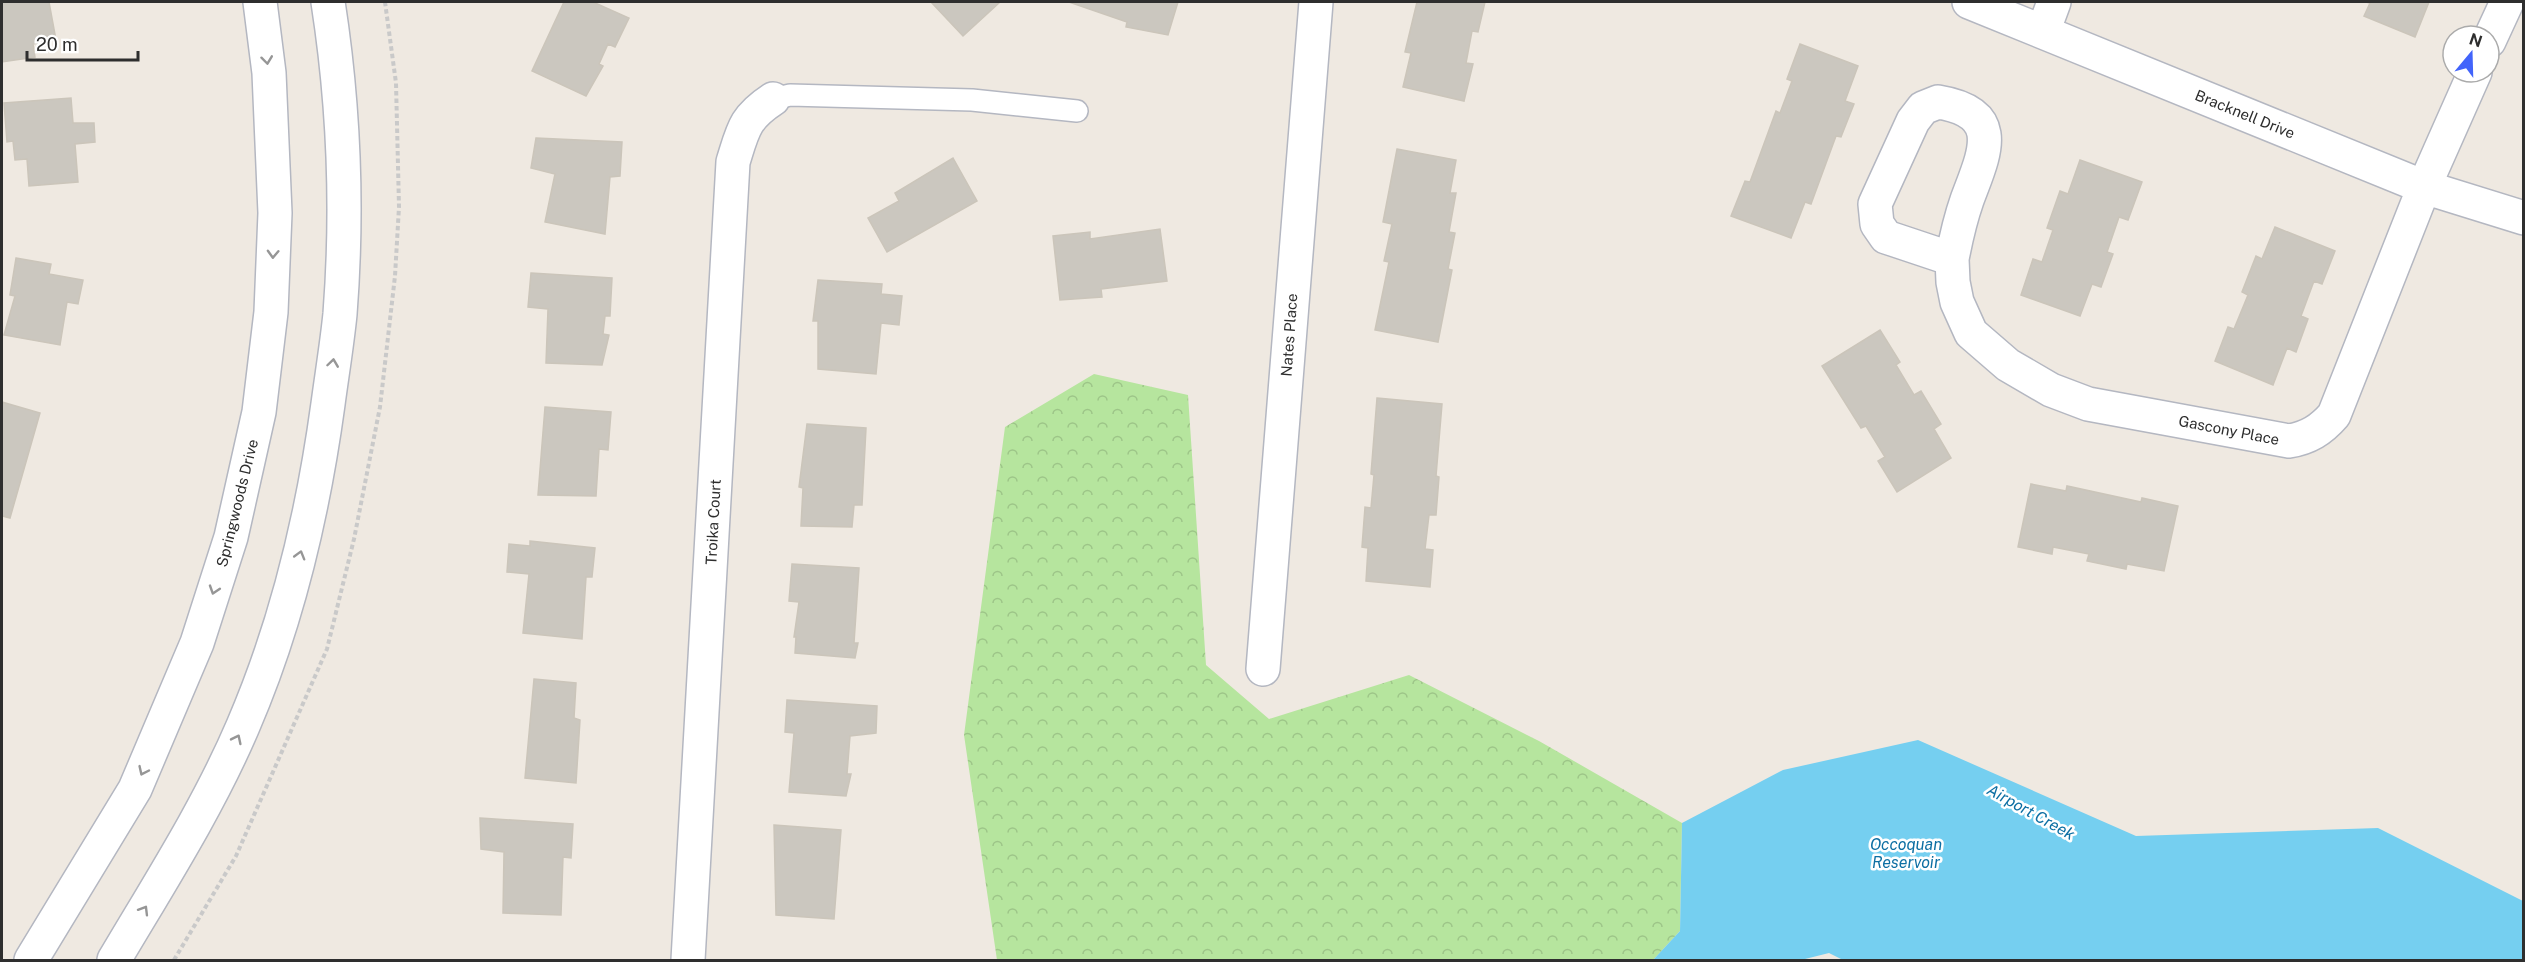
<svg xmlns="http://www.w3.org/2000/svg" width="2525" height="962" viewBox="0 0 2525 962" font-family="'Public Sans',sans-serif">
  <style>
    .forest { fill: url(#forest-crowns) }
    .water { fill: #75cff0 }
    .building { fill: #cbc7bf; stroke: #cbc5ba; stroke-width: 1.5 }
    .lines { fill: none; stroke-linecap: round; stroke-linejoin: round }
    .service-casing { stroke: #b4b7c1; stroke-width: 24 }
    .minor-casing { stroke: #b4b7c1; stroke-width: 36 }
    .tertiary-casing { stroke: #b4b7c1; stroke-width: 36 }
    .path { stroke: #c9c9c9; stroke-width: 4; stroke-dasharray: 4.5 3; stroke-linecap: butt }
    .service { stroke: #fff; stroke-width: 21 }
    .minor { stroke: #fff; stroke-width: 33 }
    .tertiary { stroke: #fff; stroke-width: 33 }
    .oneway { stroke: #969696 }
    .labels { text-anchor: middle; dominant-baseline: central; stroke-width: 5; stroke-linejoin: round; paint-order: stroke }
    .street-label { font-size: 15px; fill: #2e2e2e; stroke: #fff }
    .water-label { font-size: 16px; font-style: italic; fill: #0d6fa3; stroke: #fff }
  </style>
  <defs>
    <pattern id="forest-crowns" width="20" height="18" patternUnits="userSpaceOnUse" patternTransform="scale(1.5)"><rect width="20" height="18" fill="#b6e59e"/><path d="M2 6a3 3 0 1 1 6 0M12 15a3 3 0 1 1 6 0" fill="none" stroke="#9dc588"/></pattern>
  </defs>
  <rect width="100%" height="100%" fill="#efe9e1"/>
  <path class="forest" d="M 1094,374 L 1188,395 L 1206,665 L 1269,719 L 1409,675 L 1539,741 L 1682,823 L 1680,931 L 1653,960 L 997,960 L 964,735 L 1005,427 Z"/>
  <path class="water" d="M 1918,740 L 2136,836 L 2378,828 L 2523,901 L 2523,960 L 1843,960 L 1829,953 L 1801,960 L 1653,960 L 1680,931 L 1682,823 L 1783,770 Z"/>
  <path class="building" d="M 2,2 L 49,2 L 56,40 L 33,44 L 35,57 L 2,62 Z
    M 564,2 L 593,2 L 629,18 L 615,47 L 608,44 L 599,64 L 603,66 L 586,96 L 532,71 Z
    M 931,2 L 1000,2 L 963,36 Z
    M 1069,2 L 1178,2 L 1168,35 L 1126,27 L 1127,22 Z
    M 1417,2 L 1485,2 L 1478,32 L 1472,31 L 1466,63 L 1473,64 L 1464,101 L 1403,87 L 1411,53 L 1405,52 Z
    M 2366,2 L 2429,2 L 2415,37 L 2364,16 L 2370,3 Z
    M 1800,44 L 1858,66 L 1845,101 L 1854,104 L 1841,137 L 1836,136 L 1811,204 L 1805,202 L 1791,238 L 1731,216 L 1745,181 L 1750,182 L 1776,111 L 1780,113 L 1792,81 L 1787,79 Z
    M 71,98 L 73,123 L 94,123 L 95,142 L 75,144 L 78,182 L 29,186 L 27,159 L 15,160 L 13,141 L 7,142 L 4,103 Z
    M 536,138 L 622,142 L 620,176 L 610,177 L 605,234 L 545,222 L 555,174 L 531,168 Z
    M 1397,149 L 1456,160 L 1450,193 L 1456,193 L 1449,232 L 1455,233 L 1448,269 L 1452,270 L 1438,342 L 1375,330 L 1389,262 L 1384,261 L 1392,224 L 1383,222 Z
    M 953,158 L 977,201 L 887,252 L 868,218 L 899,201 L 895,193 Z
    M 2080,160 L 2142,182 L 2128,220 L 2119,217 L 2107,252 L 2113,254 L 2101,287 L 2092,284 L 2080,316 L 2021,295 L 2033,259 L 2042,262 L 2053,230 L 2047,228 L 2060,191 L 2068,194 Z
    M 2275,227 L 2335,251 L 2322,284 L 2314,281 L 2301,316 L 2308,319 L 2296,352 L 2287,348 L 2273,385 L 2215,361 L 2228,327 L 2234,329 L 2248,295 L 2242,292 L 2256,256 L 2262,259 Z
    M 1160,229 L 1167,281 L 1101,289 L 1102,297 L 1060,300 L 1053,236 L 1090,232 L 1090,239 Z
    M 16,258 L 51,264 L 49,274 L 83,280 L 78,304 L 67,302 L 60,345 L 4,335 L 15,296 L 10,295 Z
    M 531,273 L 612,278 L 610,316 L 605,316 L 603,334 L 609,335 L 602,365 L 546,363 L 548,309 L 528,307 Z
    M 818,280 L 882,284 L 881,294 L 902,296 L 899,325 L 881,323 L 876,374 L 818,369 L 818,321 L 813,321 Z
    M 1880,330 L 1900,362 L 1896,365 L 1914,395 L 1921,391 L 1941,424 L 1934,429 L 1951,458 L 1897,492 L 1878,461 L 1885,457 L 1866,426 L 1861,428 L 1822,366 Z
    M 1377,398 L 1442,404 L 1436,476 L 1439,477 L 1436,515 L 1429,515 L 1425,549 L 1433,550 L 1430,587 L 1366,581 L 1368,548 L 1362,547 L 1365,507 L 1371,508 L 1374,475 L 1371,474 Z
    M 2,402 L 40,413 L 10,518 L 2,516 Z
    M 545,407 L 611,412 L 608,450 L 599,449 L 596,496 L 538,495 Z
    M 807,424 L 866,428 L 862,505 L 854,505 L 852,527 L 801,526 L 803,488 L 799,487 Z
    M 2031,484 L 2066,491 L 2067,486 L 2141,502 L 2142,498 L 2178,506 L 2164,571 L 2127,564 L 2126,569 L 2087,561 L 2089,554 L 2053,547 L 2052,554 L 2018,547 Z
    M 530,541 L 595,548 L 592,577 L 586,577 L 582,639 L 523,633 L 529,574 L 507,572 L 509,544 L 530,546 Z
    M 792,564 L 859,568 L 854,643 L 858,643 L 855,658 L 795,653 L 796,637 L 794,637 L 799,602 L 789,601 Z
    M 534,679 L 576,683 L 574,718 L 580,720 L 576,783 L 525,778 Z
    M 787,700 L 877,706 L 876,733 L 850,736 L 847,774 L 851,774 L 846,796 L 789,792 L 794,733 L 785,732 Z
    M 480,818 L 573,824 L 571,858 L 563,857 L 561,915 L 503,913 L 504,852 L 481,849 Z
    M 774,825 L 841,830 L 834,919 L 776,915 Z"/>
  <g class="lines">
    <defs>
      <path id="service" d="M 773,99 L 790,95 L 972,100 L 1077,111"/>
      <path id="minor" d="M 1969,2 L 2424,187 L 2524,218
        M 2043,32 L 2054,2
        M 2489,41 L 2507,2
        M 1938,102 C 2006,113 1984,154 1967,200 C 1960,220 1956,238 1952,259 L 1886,237 L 1877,224 L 1875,204 L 1913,121 L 1923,108 Z
        M 1952,259 L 1953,282 L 1957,302 L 1971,333 L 2008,365 L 2051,390 L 2088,404 L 2289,441 C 2308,438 2321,430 2334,415 L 2424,187 L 2475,72
        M 1263,669 L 1316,2
        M 688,960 L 733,162 C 743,130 744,118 773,99"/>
      <path id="tertiary" d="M 31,960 L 135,789 L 197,643 L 231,537 L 259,412 L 271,312 L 275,213 L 269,73 L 260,2
        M 114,960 C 159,884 208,808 243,726 C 287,624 313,514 328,404 C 332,374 337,344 340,314 C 348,210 344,105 328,2"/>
    </defs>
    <use href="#service" class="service-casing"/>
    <use href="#minor" class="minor-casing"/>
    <use href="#tertiary" class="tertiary-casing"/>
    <path class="path" d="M 174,960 L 236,856 L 327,649 L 354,539 L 380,407 L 395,276 L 399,207 L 396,83 L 385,2"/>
    <use href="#service" class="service"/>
    <use href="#minor" class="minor"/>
    <use href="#tertiary" class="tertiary"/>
  </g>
  <defs><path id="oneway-chevron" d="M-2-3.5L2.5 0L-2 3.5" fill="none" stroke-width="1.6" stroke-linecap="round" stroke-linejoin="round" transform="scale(1.5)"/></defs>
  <g class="oneway">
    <use href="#oneway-chevron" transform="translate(267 60) rotate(83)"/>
    <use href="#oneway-chevron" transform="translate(273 254) rotate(92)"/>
    <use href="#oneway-chevron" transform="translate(333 363) rotate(-82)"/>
    <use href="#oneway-chevron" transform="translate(300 555) rotate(-74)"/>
    <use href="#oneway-chevron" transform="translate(214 590) rotate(108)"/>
    <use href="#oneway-chevron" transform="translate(237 739) rotate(-64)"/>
    <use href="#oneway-chevron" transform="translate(143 771) rotate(115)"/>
    <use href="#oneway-chevron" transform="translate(144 910) rotate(-59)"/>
  </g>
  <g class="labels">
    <g class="street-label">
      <text transform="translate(2245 114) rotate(22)">Bracknell Drive</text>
      <text transform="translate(1289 335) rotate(-86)">Nates Place</text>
      <text transform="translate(2229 430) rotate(11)">Gascony Place</text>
      <text transform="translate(237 503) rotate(-76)">Springwoods Drive</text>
      <text transform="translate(713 522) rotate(-87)">Troika Court</text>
    </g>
    <g class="water-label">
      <text transform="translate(2031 812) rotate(29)">Airport Creek</text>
      <text x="1906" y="844">Occoquan<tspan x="1906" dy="18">Reservoir</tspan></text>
    </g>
  </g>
  <rect width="2525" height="962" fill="none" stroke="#2e2e2e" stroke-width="6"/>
  <g transform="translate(2471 54) rotate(19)"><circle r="28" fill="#ffffff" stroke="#ababab" stroke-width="1.5"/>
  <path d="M0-4.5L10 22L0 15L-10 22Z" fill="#4264fb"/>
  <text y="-9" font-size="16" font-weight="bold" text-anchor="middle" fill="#2e2e2e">N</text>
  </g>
  <path d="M27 51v9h111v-9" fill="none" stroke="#2e2e2e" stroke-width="3"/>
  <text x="36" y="51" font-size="18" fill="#2e2e2e" stroke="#ffffff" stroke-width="4.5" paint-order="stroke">20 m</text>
</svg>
